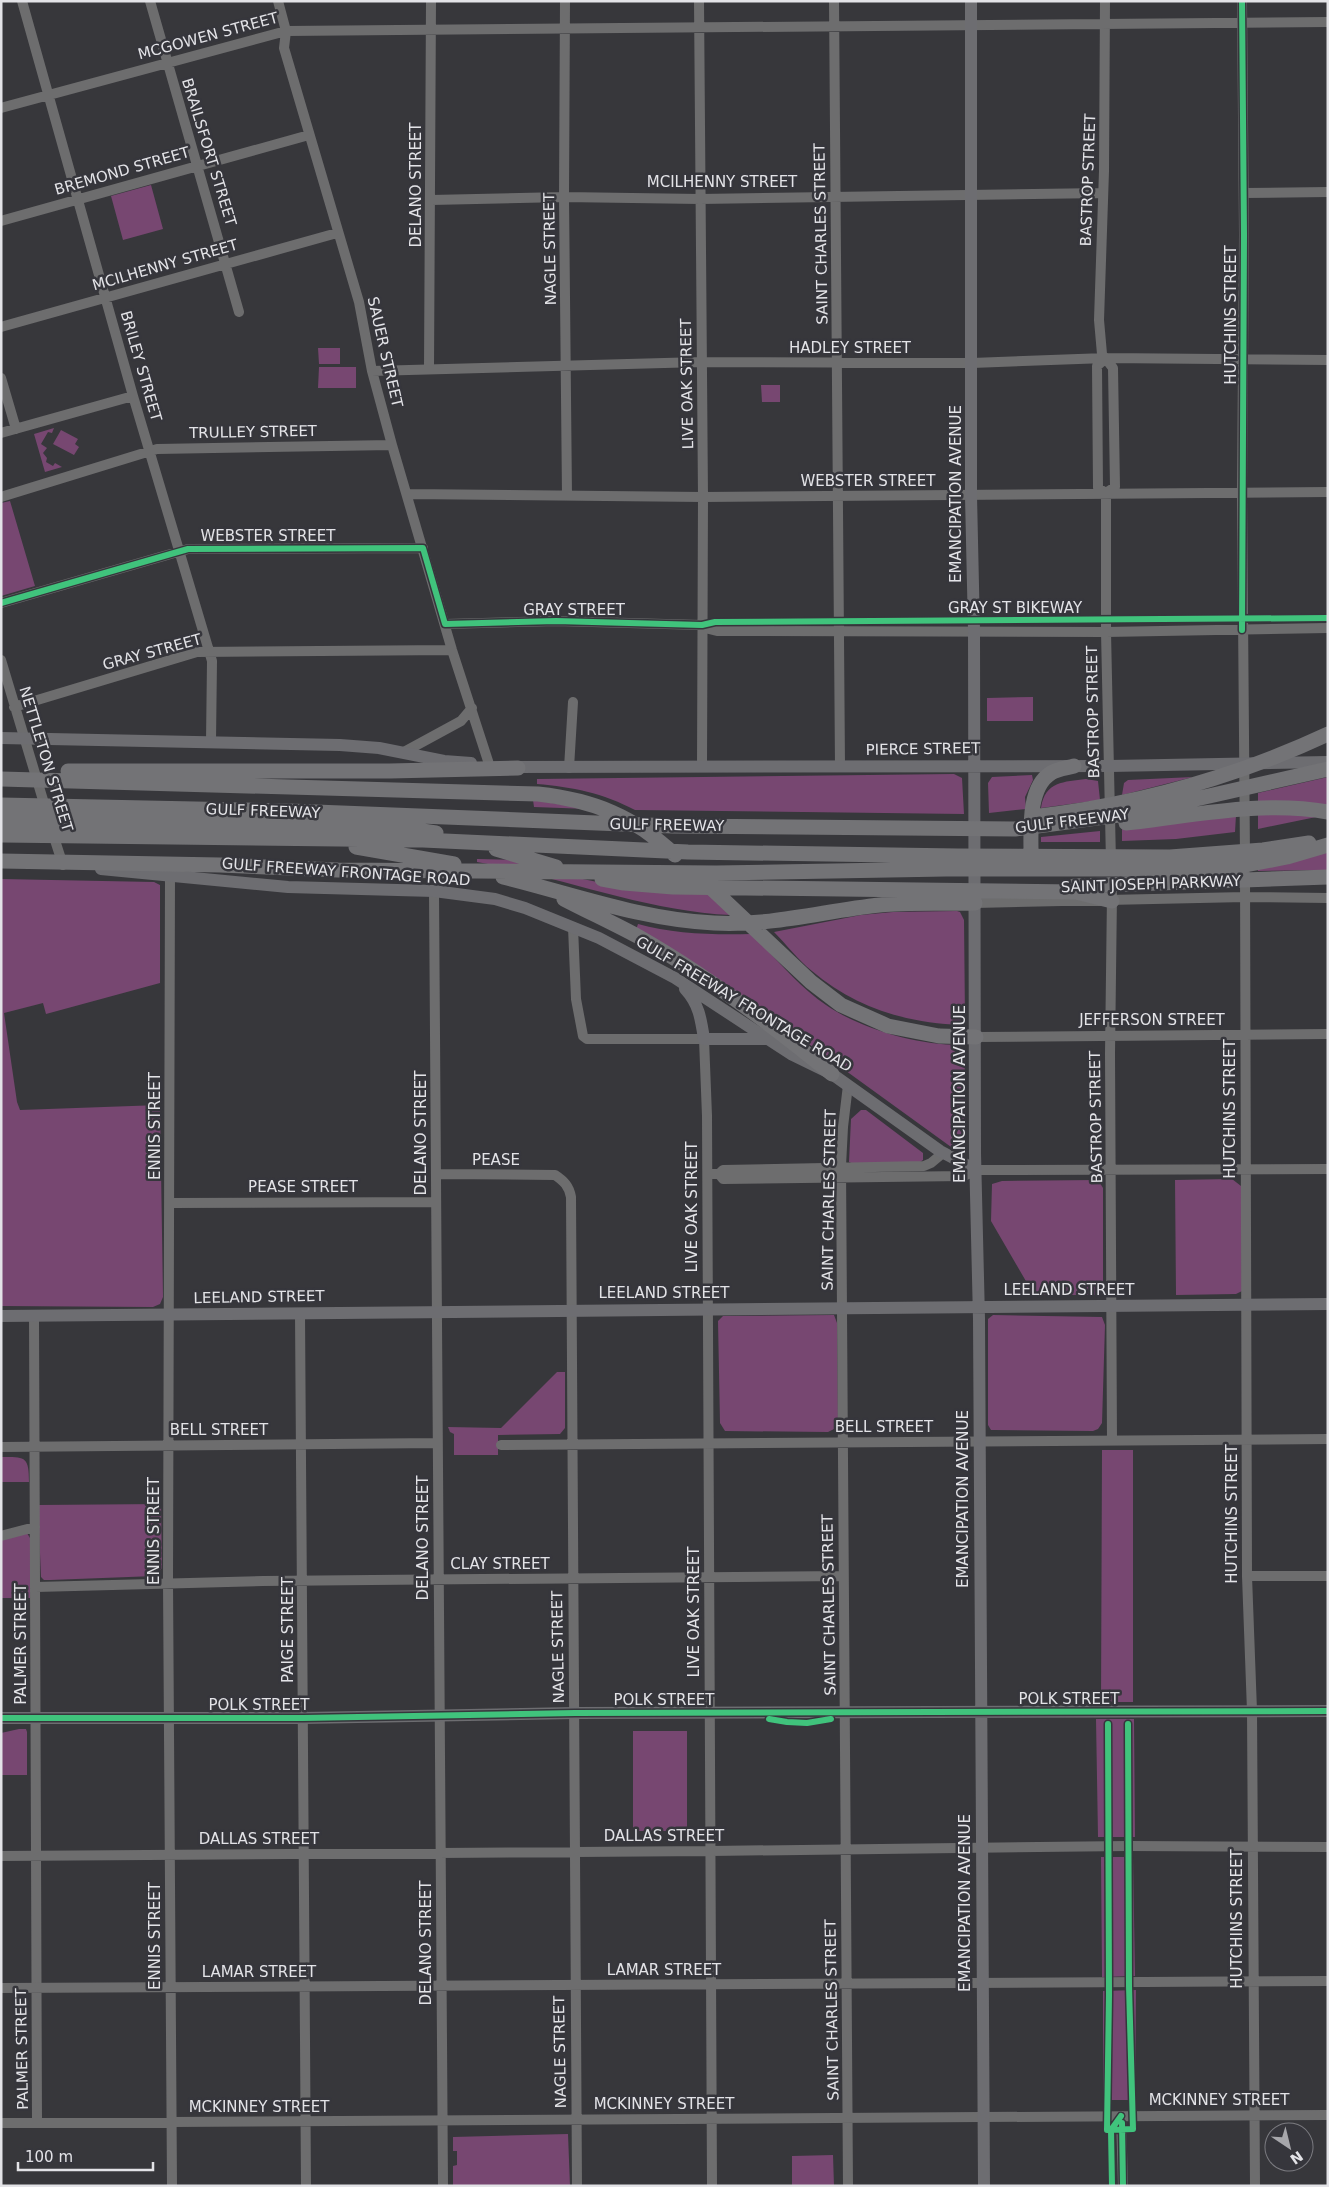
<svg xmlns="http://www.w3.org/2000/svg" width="1329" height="2187" viewBox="0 0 1329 2187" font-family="'DejaVu Sans',sans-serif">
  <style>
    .green { fill: #774771 }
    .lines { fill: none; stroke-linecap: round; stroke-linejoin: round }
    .minor { stroke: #6d6d6e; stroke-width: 10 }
    .major { stroke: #6d6d71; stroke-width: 12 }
    .highway { stroke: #737376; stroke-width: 15 }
    .cycleway-casing { stroke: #36363c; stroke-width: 9 }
    .cycleway { stroke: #40c37c; stroke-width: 6 }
    .labels { text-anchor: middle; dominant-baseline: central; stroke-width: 5; stroke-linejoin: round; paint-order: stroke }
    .street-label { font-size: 15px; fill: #e3e3e7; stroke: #36363c }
  </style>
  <rect width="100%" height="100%" fill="#37373b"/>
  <path class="green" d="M 151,185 L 163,229 L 123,240 L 111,196 Z
    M 318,348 L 340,348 L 340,364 L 319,364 Z
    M 319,367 L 356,367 L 356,388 L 318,388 Z
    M 761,385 L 780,385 L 780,402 L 762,402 Z
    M 54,428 L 52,433 L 48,432 L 41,444 L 47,448 L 43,453 L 47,458 L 46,462 L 53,466 L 55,463 L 62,467 L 45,472 L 34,434 Z
    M 61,430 L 78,439 L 75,444 L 79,447 L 74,455 L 53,444 Z
    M 10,501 L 35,586 L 1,596 L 1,503 Z
    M 1033,697 L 1033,721 L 987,721 L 987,698 Z
    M 954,774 L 962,778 L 964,814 L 635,810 C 603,793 572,787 537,784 L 537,779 Z
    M 1032,775 L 1033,780 L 1025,797 L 1026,809 L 989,813 L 988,783 L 992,777 Z
    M 1193,777 L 1122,795 L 1124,783 L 1128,780 Z
    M 1328,777 L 1328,806 L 1258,803 L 1258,793 Z
    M 1086,779 L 1098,781 L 1100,800 L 1041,808 C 1045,781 1064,782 1086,779 Z
    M 533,800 L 589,809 L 534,807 Z
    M 1258,813 L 1321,816 L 1258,829 Z
    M 1236,815 L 1235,832 L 1176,839 L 1122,841 L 1122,828 Z
    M 1100,831 L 1100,842 L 1041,842 L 1041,837 Z
    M 1328,850 L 1328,870 L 1258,871 L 1258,858 Z
    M 477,859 L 520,860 L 568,876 L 622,887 L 706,892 L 731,915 C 644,911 563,877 477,862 Z
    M 1,879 L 154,882 L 160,885 L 160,983 L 46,1014 L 43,1003 L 4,1013 L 17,1102 L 20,1110 L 160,1105 L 163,1297 L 160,1304 L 153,1307 L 1,1306 Z
    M 957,911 L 960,912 L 964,920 L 965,1018 L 961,1025 C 906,1023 854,1007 812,971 C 798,960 787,945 774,932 L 861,915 L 893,912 Z
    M 638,924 C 673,934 714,935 751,934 C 775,957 798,986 826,1005 C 861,1029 917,1045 960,1045 L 965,1052 L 964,1151 L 961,1153 L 958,1152 L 795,1034 L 636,930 Z
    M 861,1110 L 866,1110 L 923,1153 L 923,1160 L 920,1162 L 854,1164 L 849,1162 L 851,1119 Z
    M 1232,1179 L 1241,1186 L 1242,1291 L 1236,1294 L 1176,1295 L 1175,1180 Z
    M 1098,1180 L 1103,1188 L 1103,1289 L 1095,1295 L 1034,1295 L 991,1221 L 992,1184 L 1002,1181 Z
    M 834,1315 L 837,1323 L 838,1422 L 834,1429 L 828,1432 L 725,1431 L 720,1423 L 718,1321 L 723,1316 Z
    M 993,1315 L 1102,1317 L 1105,1325 L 1102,1423 L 1098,1429 L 1093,1431 L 994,1430 L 991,1430 L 988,1425 L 988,1319 Z
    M 557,1372 L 565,1372 L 565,1428 L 560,1434 L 498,1435 L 498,1455 L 454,1455 L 454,1434 L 450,1432 L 448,1427 L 501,1428 Z
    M 1102,1450 L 1133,1450 L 1133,1702 L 1101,1702 Z
    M 1,1457 C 25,1457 29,1456 29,1482 L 1,1482 Z
    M 161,1504 L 162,1568 L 155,1576 L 50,1580 L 44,1580 L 41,1577 L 38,1505 Z
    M 27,1533 L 30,1538 L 30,1598 L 1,1598 L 1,1538 Z
    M 1096,1719 L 1134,1719 L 1135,1837 L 1098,1837 Z
    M 19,1729 L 26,1729 L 27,1732 L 27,1775 L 1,1775 L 1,1733 Z
    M 633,1731 L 687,1731 L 687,1831 L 633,1831 Z
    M 1101,1857 L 1133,1857 L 1135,1976 L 1102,1977 Z
    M 1136,1990 L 1135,2100 L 1103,2100 L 1103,1991 Z
    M 568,2134 L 570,2186 L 453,2186 L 453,2166 L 457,2165 L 457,2151 L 453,2151 L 453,2137 Z
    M 833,2155 L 834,2186 L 792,2186 L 792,2156 Z"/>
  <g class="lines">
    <path class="minor" d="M 22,1 L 133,396 L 209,651 L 212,661 L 211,741
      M 150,1 L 239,312
      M 278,1 L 286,31 L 284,48 L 359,302 L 372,371 L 392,445 L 452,650 L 489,764
      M 565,1 L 564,197 L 567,496
      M 699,1 L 703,497 L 702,767
      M 834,1 L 840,766
      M 1105,1 L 1104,171 L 1099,320 L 1102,354 L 1113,368 L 1115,487 L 1106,493
      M 1242,1 L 1244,235 L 1242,493 L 1245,857
      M 1,108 L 286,31 L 1328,22
      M 1244,193 L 1328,192
      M 431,200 L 564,197 L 700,199 L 1103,193
      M 1,221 L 309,135
      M 1,327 L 337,233
      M 1106,358 L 1097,366 L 1098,488 L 1106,493
      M 429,368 L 431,1
      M 372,371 L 701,362 L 972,363 L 1106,358 L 1328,360
      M 1,378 L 16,429
      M 1,433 L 133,396
      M 1106,493 L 1106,632 L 1111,862
      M 408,494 L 703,497 L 1328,492
      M 1,497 L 157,449 L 392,445
      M 1,603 L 188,549 L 423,548
      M 445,624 L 556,621 L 702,625 L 709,629 L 717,631 L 1106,632 L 1328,628
      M 1,660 L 46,810
      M 14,707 L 197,652 L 452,650
      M 404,752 L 461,721 L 472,708
      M 569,768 L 573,702
      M 52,831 L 63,865
      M 1245,874 L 1247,1576 L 1252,1711 L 1255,2186
      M 170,876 L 168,1582 L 172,2186
      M 434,891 L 443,2186
      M 1112,894 L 1110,1054 L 1112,1441
      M 975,903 L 1245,897 L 1328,898
      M 573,927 L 576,999 L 583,1036 L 587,1039 L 704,1039 L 707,1116 L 712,2186
      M 976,1037 L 1328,1034
      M 848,1085 L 843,1127 L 841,1166 L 848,2186
      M 436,1174 L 555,1175 C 564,1181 569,1186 571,1197 L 577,2186
      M 712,1174 L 719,1174 L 723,1170 L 924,1166 L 931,1163 L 943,1153
      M 719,1174 L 723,1179 L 964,1176 L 976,1170 L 1328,1169
      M 170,1203 L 436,1202
      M 300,1313 L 306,2186
      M 34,1316 L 37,2122
      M 501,1445 L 1328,1439
      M 1,1447 L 437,1443
      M 1,1536 L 35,1527
      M 1247,1576 L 1328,1576
      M 36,1587 L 263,1581 L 843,1576
      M 1,1856 L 711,1851 L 1128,1846 L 1328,1847
      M 1,1988 L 1328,1981
      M 1121,2116 L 1123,2186
      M 1,2123 L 1328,2115"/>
    <path class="major" d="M 971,1 L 971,496 L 974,630 L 975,1153 L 979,1319 L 984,2186
      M 1,738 L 340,745 L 379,748 L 444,761 L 471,763
      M 510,767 L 1110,766 L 1328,762
      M 101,869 L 288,887 L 434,891 L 495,899 L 525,908 L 599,938 L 675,978 L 791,1054 L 832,1074 L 940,1151 L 976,1170
      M 685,989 C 699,1004 701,1019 704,1039 L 767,1039
      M 1,1316 L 1328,1304
      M 1,1718 L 303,1718 L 575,1713 L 1328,1711"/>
    <path class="highway" d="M 68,771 L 390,771 L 518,768
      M 1,779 L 538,794 C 594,800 635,817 675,855
      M 1,805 L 290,811 L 673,826 L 1015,829 L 1134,813 L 1328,769
      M 1032,817 C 1135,805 1234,778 1328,734
      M 1,820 L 402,828 L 436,833
      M 1126,823 C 1192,816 1261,800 1328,812
      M 1,835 L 423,840 L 688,852 L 958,856 L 1170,857 L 1263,850 L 1309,843
      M 356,847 L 454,864
      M 496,849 L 556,867
      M 1,861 L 220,865 L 338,870 L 716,873 L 946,869 L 1160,869 L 1240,866 L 1287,857 L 1328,845
      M 1031,866 C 1032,839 1025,789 1051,773 C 1057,769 1067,768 1074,766
      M 503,877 C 572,894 643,920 714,923 C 773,926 823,911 880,905 C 912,902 944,904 975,903
      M 602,879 L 624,883 L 673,887 L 1076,892 L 1112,901
      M 709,886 L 811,982 L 841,1005 L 888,1026 L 939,1036 L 976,1037
      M 1074,886 L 1328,877
      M 564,899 C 589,912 615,924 639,937 C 707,976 771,1024 832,1074"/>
    <defs>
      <path id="cycleway" d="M 1242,1 L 1244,235 L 1242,630
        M 1,603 L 188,549 L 423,548 L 445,624 L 556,621 L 702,625 L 715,622 L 1328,618
        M 1,1718 L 303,1718 L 575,1713 L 1328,1711
        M 769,1719 L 787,1722 L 807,1723 L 831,1719
        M 1108,1724 L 1109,1995 L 1107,2130 L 1133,2129 L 1129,1986 L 1128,1724
        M 1122,2123 L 1123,2186
        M 1112,2186 L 1111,2130 L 1121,2116"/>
    </defs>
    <use href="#cycleway" class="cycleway-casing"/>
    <use href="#cycleway" class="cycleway"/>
  </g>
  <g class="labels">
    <g class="street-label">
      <text transform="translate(208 36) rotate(-15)">MCGOWEN STREET</text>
      <text transform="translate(209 152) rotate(73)">BRAILSFORT STREET</text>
      <text transform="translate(122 171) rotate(-16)">BREMOND STREET</text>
      <text transform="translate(1088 180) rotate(-88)">BASTROP STREET</text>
      <text x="722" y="182">MCILHENNY STREET</text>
      <text transform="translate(416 185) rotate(-90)">DELANO STREET</text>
      <text transform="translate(821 234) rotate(-91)">SAINT CHARLES STREET</text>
      <text transform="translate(550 249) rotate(-91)">NAGLE STREET</text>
      <text transform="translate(165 265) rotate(-16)">MCILHENNY STREET</text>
      <text transform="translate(1231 315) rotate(-90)">HUTCHINS STREET</text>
      <text x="850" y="348">HADLEY STREET</text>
      <text transform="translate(385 352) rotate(77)">SAUER STREET</text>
      <text transform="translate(141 366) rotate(74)">BRILEY STREET</text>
      <text transform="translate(687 384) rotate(-91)">LIVE OAK STREET</text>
      <text transform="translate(253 432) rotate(-1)">TRULLEY STREET</text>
      <text x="868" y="481">WEBSTER STREET</text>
      <text transform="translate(956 494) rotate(-90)">EMANCIPATION AVENUE</text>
      <text x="268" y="536">WEBSTER STREET</text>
      <text x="1015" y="608">GRAY ST BIKEWAY</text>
      <text x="574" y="610">GRAY STREET</text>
      <text transform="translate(152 652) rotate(-15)">GRAY STREET</text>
      <text transform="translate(1093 712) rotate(-91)">BASTROP STREET</text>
      <text transform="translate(923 749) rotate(-1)">PIERCE STREET</text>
      <text transform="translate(46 759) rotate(73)">NETTLETON STREET</text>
      <text transform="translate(263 811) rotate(2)">GULF FREEWAY</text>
      <text transform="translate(1072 821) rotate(-7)">GULF FREEWAY</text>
      <text transform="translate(667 825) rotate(1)">GULF FREEWAY</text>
      <text transform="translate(346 872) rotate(4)">GULF FREEWAY FRONTAGE ROAD</text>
      <text transform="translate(1151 884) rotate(-2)">SAINT JOSEPH PARKWAY</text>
      <text transform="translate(744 1004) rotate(31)">GULF FREEWAY FRONTAGE ROAD</text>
      <text x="1152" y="1020">JEFFERSON STREET</text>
      <text transform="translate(960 1094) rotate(-90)">EMANCIPATION AVENUE</text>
      <text transform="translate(1230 1109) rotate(-90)">HUTCHINS STREET</text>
      <text transform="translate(1096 1117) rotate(-91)">BASTROP STREET</text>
      <text transform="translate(155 1126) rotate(-90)">ENNIS STREET</text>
      <text transform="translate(421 1133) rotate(-90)">DELANO STREET</text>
      <text x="496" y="1160">PEASE</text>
      <text x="303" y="1187">PEASE STREET</text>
      <text transform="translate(829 1200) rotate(-89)">SAINT CHARLES STREET</text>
      <text transform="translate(692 1207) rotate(-90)">LIVE OAK STREET</text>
      <text x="1069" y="1290">LEELAND STREET</text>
      <text x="664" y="1293">LEELAND STREET</text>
      <text transform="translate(259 1297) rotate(-1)">LEELAND STREET</text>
      <text x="884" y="1427">BELL STREET</text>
      <text x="219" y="1430">BELL STREET</text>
      <text transform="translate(963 1499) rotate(-90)">EMANCIPATION AVENUE</text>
      <text transform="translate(1232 1514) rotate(-90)">HUTCHINS STREET</text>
      <text transform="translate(154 1531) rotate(-90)">ENNIS STREET</text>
      <text transform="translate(423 1538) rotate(-90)">DELANO STREET</text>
      <text x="500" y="1564">CLAY STREET</text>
      <text transform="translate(829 1605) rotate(-91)">SAINT CHARLES STREET</text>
      <text transform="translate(694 1612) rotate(-90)">LIVE OAK STREET</text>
      <text transform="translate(288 1630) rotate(-90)">PAIGE STREET</text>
      <text transform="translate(21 1644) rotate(-90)">PALMER STREET</text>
      <text transform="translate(558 1647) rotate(-91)">NAGLE STREET</text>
      <text x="1069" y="1699">POLK STREET</text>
      <text x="664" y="1700">POLK STREET</text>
      <text x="259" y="1705">POLK STREET</text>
      <text x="664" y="1836">DALLAS STREET</text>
      <text x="259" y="1839">DALLAS STREET</text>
      <text transform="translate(965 1903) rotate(-90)">EMANCIPATION AVENUE</text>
      <text transform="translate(1237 1919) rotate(-90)">HUTCHINS STREET</text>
      <text transform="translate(155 1936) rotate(-90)">ENNIS STREET</text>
      <text transform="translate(426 1943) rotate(-90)">DELANO STREET</text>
      <text x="664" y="1970">LAMAR STREET</text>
      <text x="259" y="1972">LAMAR STREET</text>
      <text transform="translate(832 2010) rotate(-91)">SAINT CHARLES STREET</text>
      <text transform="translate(22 2049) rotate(-91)">PALMER STREET</text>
      <text transform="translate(560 2052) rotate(-91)">NAGLE STREET</text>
      <text x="1219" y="2100">MCKINNEY STREET</text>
      <text x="664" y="2104">MCKINNEY STREET</text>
      <text x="259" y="2107">MCKINNEY STREET</text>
    </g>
  </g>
  <rect width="1329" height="2187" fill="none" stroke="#e3e3e7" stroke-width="5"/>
  <g transform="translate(1289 2147) rotate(145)"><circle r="24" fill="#36363c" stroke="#7b7b80"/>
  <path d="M0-4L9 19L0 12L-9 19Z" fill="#a7a7ab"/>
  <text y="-8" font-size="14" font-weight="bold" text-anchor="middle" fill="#e3e3e7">N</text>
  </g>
  <path d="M18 2162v8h135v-8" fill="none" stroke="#e3e3e7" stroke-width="2.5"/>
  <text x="25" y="2162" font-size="15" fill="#e3e3e7" stroke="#36363c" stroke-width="4" paint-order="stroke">100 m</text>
</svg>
